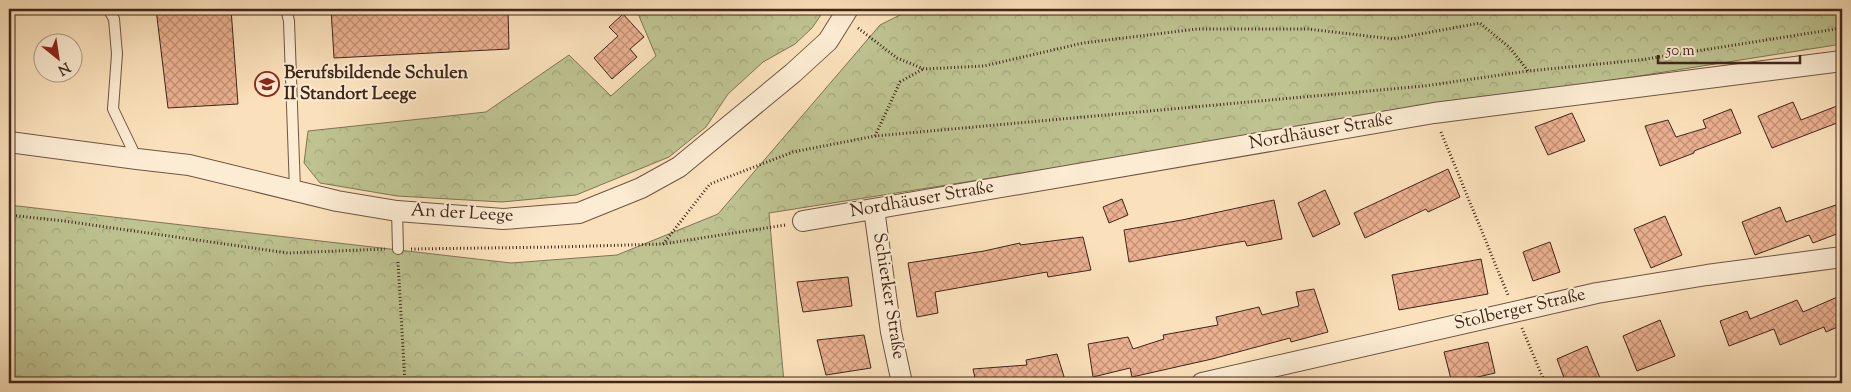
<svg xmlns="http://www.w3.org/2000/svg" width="1851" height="392" viewBox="0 0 1851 392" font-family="'Sorts Mill Goudy',serif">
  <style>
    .forest { fill: url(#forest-crowns); stroke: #7f7456 }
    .building { fill: url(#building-cross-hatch); stroke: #40261a }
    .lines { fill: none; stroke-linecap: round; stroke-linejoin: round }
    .service-casing { stroke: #6f5542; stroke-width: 12 }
    .minor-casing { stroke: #6f5542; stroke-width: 22 }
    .path { stroke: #40261a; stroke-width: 3; stroke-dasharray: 1 2.5; stroke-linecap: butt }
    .service { stroke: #fcecd3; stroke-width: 10 }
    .minor { stroke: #fcecd3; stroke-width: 20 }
    .labels { text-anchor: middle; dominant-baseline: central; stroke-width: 4; stroke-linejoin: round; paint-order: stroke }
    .poi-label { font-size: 18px; font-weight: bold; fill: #40261a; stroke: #fcecd3; text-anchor: start }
    .street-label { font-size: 18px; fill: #40261a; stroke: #fcecd3 }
  </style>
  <defs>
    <pattern id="forest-crowns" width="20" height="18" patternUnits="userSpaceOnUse" patternTransform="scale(1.25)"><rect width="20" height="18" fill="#bec391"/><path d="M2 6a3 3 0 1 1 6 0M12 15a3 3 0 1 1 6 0" fill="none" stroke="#a4a77c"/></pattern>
    <pattern id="building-cross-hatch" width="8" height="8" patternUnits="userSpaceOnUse" patternTransform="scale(1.25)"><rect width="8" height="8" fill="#ebb090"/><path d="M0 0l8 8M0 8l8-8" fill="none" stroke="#c08f75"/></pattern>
  </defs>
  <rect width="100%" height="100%" fill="#fbe1bb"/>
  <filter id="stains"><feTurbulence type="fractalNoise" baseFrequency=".004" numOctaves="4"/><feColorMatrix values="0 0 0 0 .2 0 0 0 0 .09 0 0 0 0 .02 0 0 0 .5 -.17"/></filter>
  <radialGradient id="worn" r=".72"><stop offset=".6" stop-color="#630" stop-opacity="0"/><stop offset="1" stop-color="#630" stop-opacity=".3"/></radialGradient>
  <path class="forest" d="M 636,9 L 825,9 L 812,28 L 795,44 L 763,62 L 728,94 L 706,127 L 669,157 L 576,195 L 502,202 L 397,196 L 320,183 L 304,163 L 308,131 L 486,112 L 569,55 L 611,96 L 656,56 Z
    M 912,9 L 1842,9 L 1842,44 L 769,213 L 784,383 L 9,383 L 9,205 L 511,263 L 617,255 L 718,214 L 880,25 Z"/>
  <path class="building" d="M 156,9 L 231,9 L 238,104 L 168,108 Z
    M 331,9 L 508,9 L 509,49 L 334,58 Z
    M 623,14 L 644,37 L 630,49 L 637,57 L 612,79 L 594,58 L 618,36 L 609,27 Z
    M 1793,102 L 1801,120 L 1842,104 L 1842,121 L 1772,148 L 1758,116 Z
    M 1731,109 L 1741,133 L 1694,151 L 1694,153 L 1660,166 L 1645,126 L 1668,120 L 1676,137 L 1706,128 L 1703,120 Z
    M 1572,113 L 1585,141 L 1548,155 L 1535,127 Z
    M 1448,169 L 1460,197 L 1428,212 L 1426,209 L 1365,238 L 1354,213 Z
    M 1325,190 L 1340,224 L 1313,237 L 1298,203 Z
    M 1122,199 L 1128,215 L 1109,223 L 1103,207 Z
    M 1274,200 L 1282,239 L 1247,246 L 1245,241 L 1129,262 L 1124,230 L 1182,220 Z
    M 1836,205 L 1842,220 L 1842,232 L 1813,243 L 1809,235 L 1755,255 L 1742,222 L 1780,207 L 1786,222 Z
    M 1665,216 L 1682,255 L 1651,268 L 1634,229 Z
    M 1083,237 L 1091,270 L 1048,277 L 1047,272 L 935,292 L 938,313 L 917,317 L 908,263 L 984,251 L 1020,243 L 1020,245 Z
    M 1550,242 L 1560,272 L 1533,281 L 1523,252 Z
    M 1481,259 L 1488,294 L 1399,310 L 1392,275 Z
    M 848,277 L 852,306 L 803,312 L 797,282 Z
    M 1314,289 L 1328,332 L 1291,342 L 1290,338 L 1212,359 L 1132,377 L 1130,368 L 1093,377 L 1088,344 L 1128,337 L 1133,349 L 1164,339 L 1163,335 L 1218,325 L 1216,317 L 1259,307 L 1262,315 L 1299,306 L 1296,292 Z
    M 1842,295 L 1842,325 L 1826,332 L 1824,327 L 1780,345 L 1774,329 L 1729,346 L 1720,321 L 1747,311 L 1750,319 L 1797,300 L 1803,312 Z
    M 1660,320 L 1675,356 L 1637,371 L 1623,336 Z
    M 864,335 L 871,368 L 826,375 L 817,340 Z
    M 1488,342 L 1495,373 L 1452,383 L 1444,352 Z
    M 1587,346 L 1600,378 L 1586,383 L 1566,383 L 1557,359 Z
    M 1057,354 L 1066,383 L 976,383 L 973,369 L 1027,365 L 1026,360 Z"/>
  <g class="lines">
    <defs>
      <path id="service" d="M 108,9 L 114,19 L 117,54 L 113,109 L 137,159
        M 286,9 L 289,21 L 295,190
        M 397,211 L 398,249"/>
      <path id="minor" d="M 9,142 L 137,159 L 189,165 L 337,201 L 397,211 L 503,219 L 579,213 L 641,188 L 679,167 L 793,73 L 828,41 L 848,9
        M 874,209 L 891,332 L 902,383
        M 803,221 L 1434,113 L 1842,61
        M 1202,383 L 1597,293 L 1707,275 L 1842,257"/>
    </defs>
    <use href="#service" class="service-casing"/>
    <use href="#minor" class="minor-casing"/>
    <path class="path" d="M 858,28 L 897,58 L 924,69 L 984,66 L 1083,43 L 1197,29 L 1308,29 L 1393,39 L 1480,23 L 1510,48 L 1528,71 L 1640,60 L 1842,28
      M 1441,132 L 1508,295
      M 875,136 L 900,82 L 923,69
      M 9,215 L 64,221 L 288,253 L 385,249
      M 663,244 L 710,184 L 793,152 L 875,136 L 1424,86 L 1528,71
      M 411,249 L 557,247 L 663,244 L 785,225
      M 398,262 L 405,383
      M 1522,328 L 1545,383"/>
    <use href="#service" class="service"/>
    <use href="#minor" class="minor"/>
  </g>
  <defs>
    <symbol id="school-ring" viewBox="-11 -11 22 22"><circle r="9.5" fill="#fcecd3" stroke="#8f2418" stroke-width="1.5"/><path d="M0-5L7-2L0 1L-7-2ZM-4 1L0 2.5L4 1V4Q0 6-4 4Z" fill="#8f2418"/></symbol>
  </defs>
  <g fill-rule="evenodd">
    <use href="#school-ring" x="253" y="70" width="28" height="28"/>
  </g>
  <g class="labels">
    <g class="poi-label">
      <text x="284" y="74">Berufsbildende Schulen<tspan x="284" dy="21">II Standort Leege</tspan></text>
    </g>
    <g class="street-label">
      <text transform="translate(1321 132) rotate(-10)">Nordhäuser Straße</text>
      <text transform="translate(922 200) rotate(-10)">Nordhäuser Straße</text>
      <text transform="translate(462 214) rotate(3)">An der Leege</text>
      <text transform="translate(888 296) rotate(81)">Schierker Straße</text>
      <text transform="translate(1520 310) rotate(-13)">Stolberger Straße</text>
    </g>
  </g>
  <rect width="1851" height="392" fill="none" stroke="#fbe1bb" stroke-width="30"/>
  <rect x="10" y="10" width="1831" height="372" fill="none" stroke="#40261a" stroke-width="2.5"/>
  <rect x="15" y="15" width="1821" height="362" fill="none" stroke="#40261a"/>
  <g transform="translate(58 58) rotate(150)"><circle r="24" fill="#fcecd3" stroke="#b19d89"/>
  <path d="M0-4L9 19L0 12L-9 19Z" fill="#8f2418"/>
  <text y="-8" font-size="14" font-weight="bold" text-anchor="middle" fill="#40261a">N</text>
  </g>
  <path d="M1658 55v8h142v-8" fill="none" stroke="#40261a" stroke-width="2.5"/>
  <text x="1666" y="55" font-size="15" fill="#40261a" stroke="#fcecd3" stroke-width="4" paint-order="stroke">50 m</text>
  <rect width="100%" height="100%" filter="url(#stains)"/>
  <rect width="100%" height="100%" fill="url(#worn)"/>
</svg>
